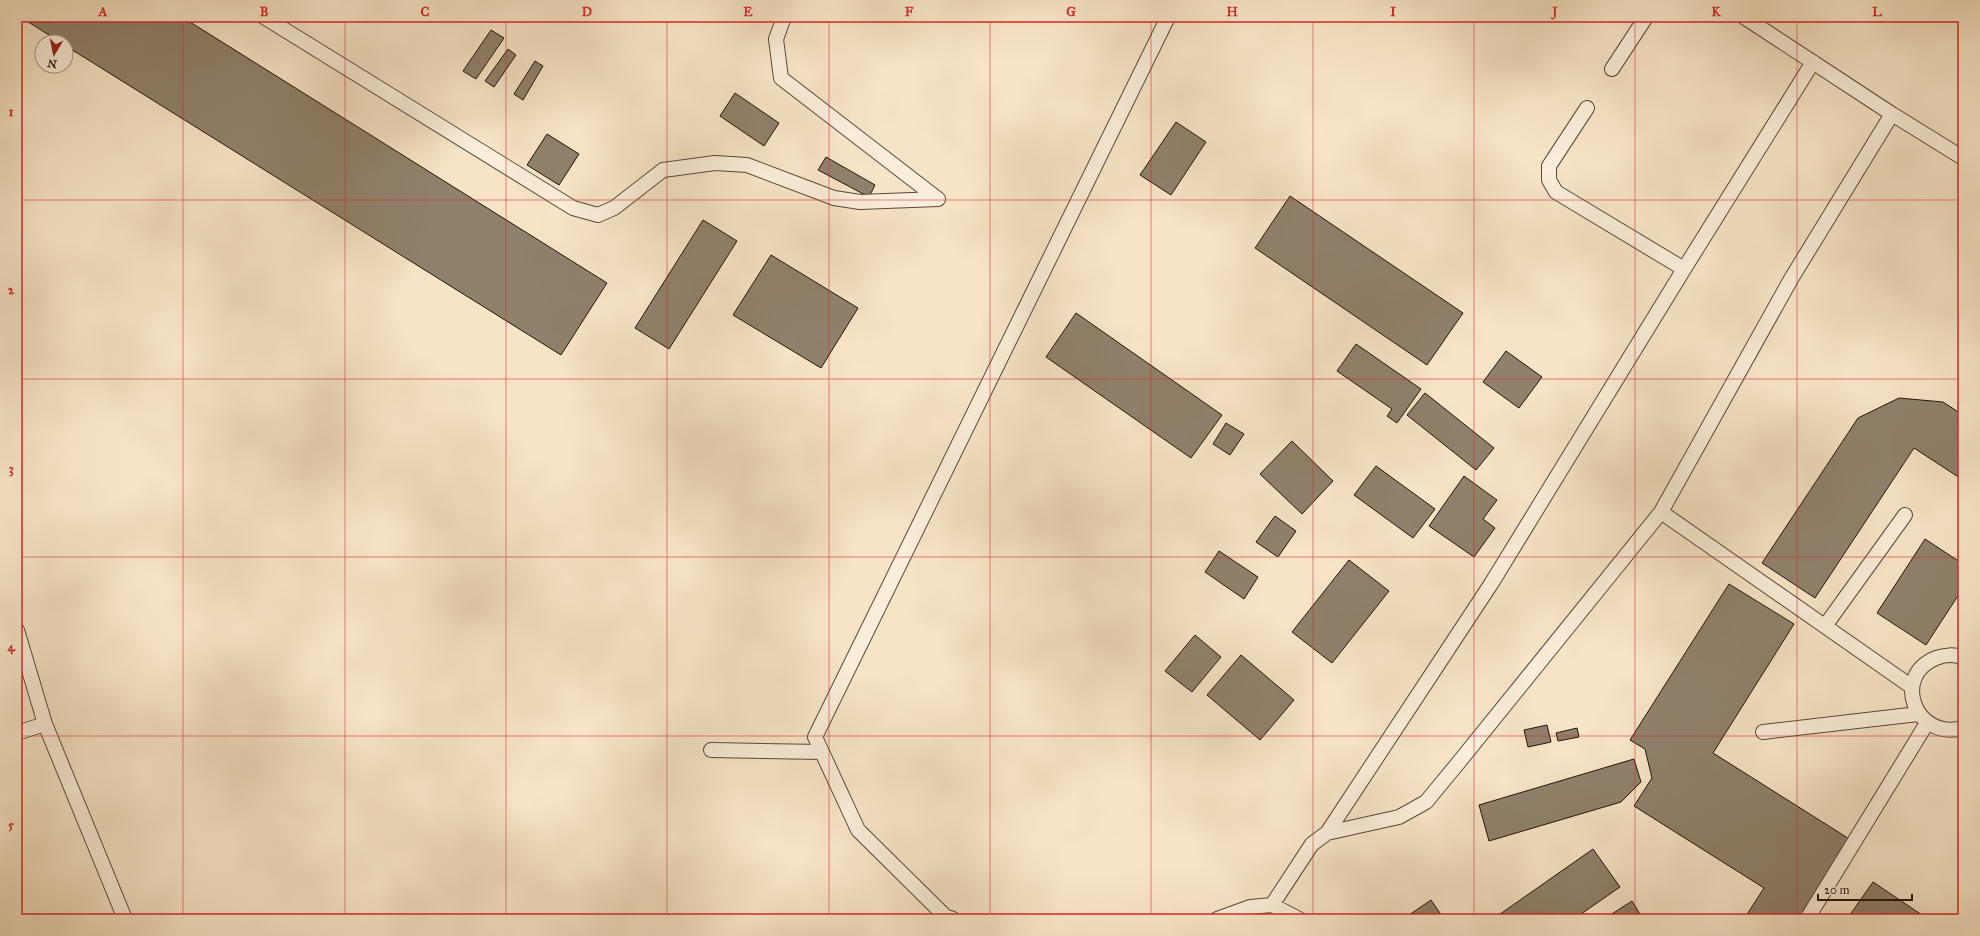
<svg xmlns="http://www.w3.org/2000/svg" width="1980" height="936" font-family="'IM FELL Great Primer',serif">
<rect width="100%" height="100%" fill="#f7e4c5"/>
<filter id="stains"><feTurbulence type="fractalNoise" baseFrequency=".005" numOctaves="4"/><feColorMatrix values="0 0 0 0 .2 0 0 0 0 .09 0 0 0 0 .02 0 0 0 .5 -.17"/></filter>
<radialGradient id="worn" r=".72"><stop offset=".6" stop-color="#630" stop-opacity="0"/><stop offset="1" stop-color="#630" stop-opacity=".3"/></radialGradient>
<path fill="#90816c" stroke="#20150b" d="M27,17H182L607,283L561,355L66,46V42H60L25,20Z
M491,30L504,38L476,79L463,71Z
M508,49L516,55L494,87L485,81Z
M535,61L543,66L523,100L514,94Z
M735,93L779,123L764,146L720,116Z
M1176,122L1206,142L1171,195L1140,175Z
M547,134L579,154L559,185L527,165Z
M826,157L875,185L869,197L818,170Z
M1290,196L1463,313L1427,365L1255,248Z
M703,220L737,241L669,349L635,328Z
M771,255L858,308L821,368L733,315Z
M1076,313L1222,415L1191,458L1046,357Z
M1356,344L1421,389L1397,423L1387,416L1392,409L1337,371Z
M1506,351L1542,377L1519,408L1483,382Z
M1425,393L1494,448L1476,470L1407,415Z
M1899,398L1943,402L1963,415V480L1914,448L1815,598L1762,563L1858,418Z
M1226,423L1244,434L1230,455L1213,444Z
M1292,441L1333,481L1302,514L1260,474Z
M1376,466L1435,509L1413,538L1354,495Z
M1464,476L1497,500L1483,519L1495,528L1474,557L1429,526Z
M1275,516L1296,531L1278,557L1256,542Z
M1925,539L1963,564V588L1926,645L1877,613Z
M1219,551L1258,577L1244,599L1205,572Z
M1349,560L1389,591L1332,663L1292,632Z
M1729,584L1794,624L1713,753L1851,840L1801,919H1751L1746,916L1764,888L1634,806L1652,778L1645,749L1630,740Z
M1195,635L1221,657L1192,692L1165,671Z
M1241,655L1294,700L1260,740L1207,695Z
M1547,725L1551,742L1528,747L1524,730Z
M1577,728L1579,737L1558,741L1556,733Z
M1634,759L1641,782L1621,802L1489,841L1479,805Z
M1593,849L1620,887L1574,919H1493Z
M1873,882L1928,919H1847Z
M1431,900L1444,919H1403Z
M1632,901L1643,919H1604Z"/>
<g fill="none" stroke-linecap="round" stroke-linejoin="round">
<defs>
<path id="service" d="M264,17L573,208L598,215L614,208L663,170L715,163L747,165L834,198L860,202L938,199
M784,17L776,39L781,78L938,199
M1744,17L1892,114L1963,158
M1612,69L1646,17
M1587,108L1549,166V180L1556,192L1684,269L1813,62
M1661,512L1912,687
M1825,626L1905,515
M17,630L45,724L125,919
M1963,658C1955,654 1944,655 1936,658C1891,676 1915,741 1963,728
M1763,732L1918,714
M17,733L45,724
M711,750L822,752
M1327,833L1491,584L1684,269
M1272,905L1299,919
M953,919L945,916L858,830L815,737L1168,17
M1217,919L1250,907L1272,905L1312,844L1327,833L1399,817L1426,802L1459,762L1661,512L1791,279L1892,114
M1807,919L1927,723"/>
</defs>
<use href="#service" stroke="#56493a" stroke-width="16"/>
<use href="#service" stroke="#faedd9" stroke-width="14"/>
</g>
<path fill="none" stroke="#d62828" stroke-width="1" stroke-opacity="0.55" d="M183,17V919M345,17V919M506,17V919M667,17V919M829,17V919M990,17V919M1151,17V919M1313,17V919M1474,17V919M1635,17V919M1797,17V919M17,200H1963M17,379H1963M17,557H1963M17,736H1963"/>
<rect width="1980" height="936" fill="none" stroke="#f7e4c5" stroke-width="44"/>
<g transform="translate(54 54) rotate(190)"><circle r="19" fill="#faedd9" stroke="#a39787"/>
<path d="M0-3L7 15L0 10L-7 15Z" fill="#8f2418"/>
<text y="-6" font-size="11" font-weight="bold" text-anchor="middle" fill="#20150b">N</text>
</g>
<path d="M1818 894v6h94v-6" fill="none" stroke="#20150b" stroke-width="2"/>
<text x="1824" y="894" font-size="12" fill="#20150b" stroke="#faedd9" stroke-width="3" paint-order="stroke">20 m</text>
<rect x="22" y="22" width="1936" height="892" fill="none" stroke="#d62828" stroke-width="1.5"/>
<g font-size="13" text-anchor="middle" font-weight="bold" fill="#d62828">
<text x="103" y="16">A</text>
<text x="264" y="16">B</text>
<text x="425" y="16">C</text>
<text x="587" y="16">D</text>
<text x="748" y="16">E</text>
<text x="909" y="16">F</text>
<text x="1071" y="16">G</text>
<text x="1232" y="16">H</text>
<text x="1393" y="16">I</text>
<text x="1555" y="16">J</text>
<text x="1716" y="16">K</text>
<text x="1877" y="16">L</text>
<text x="11" y="116">1</text>
<text x="11" y="294">2</text>
<text x="11" y="473">3</text>
<text x="11" y="651">4</text>
<text x="11" y="829">5</text>
</g>
<rect width="100%" height="100%" filter="url(#stains)"/>
<rect width="100%" height="100%" fill="url(#worn)"/>
</svg>
